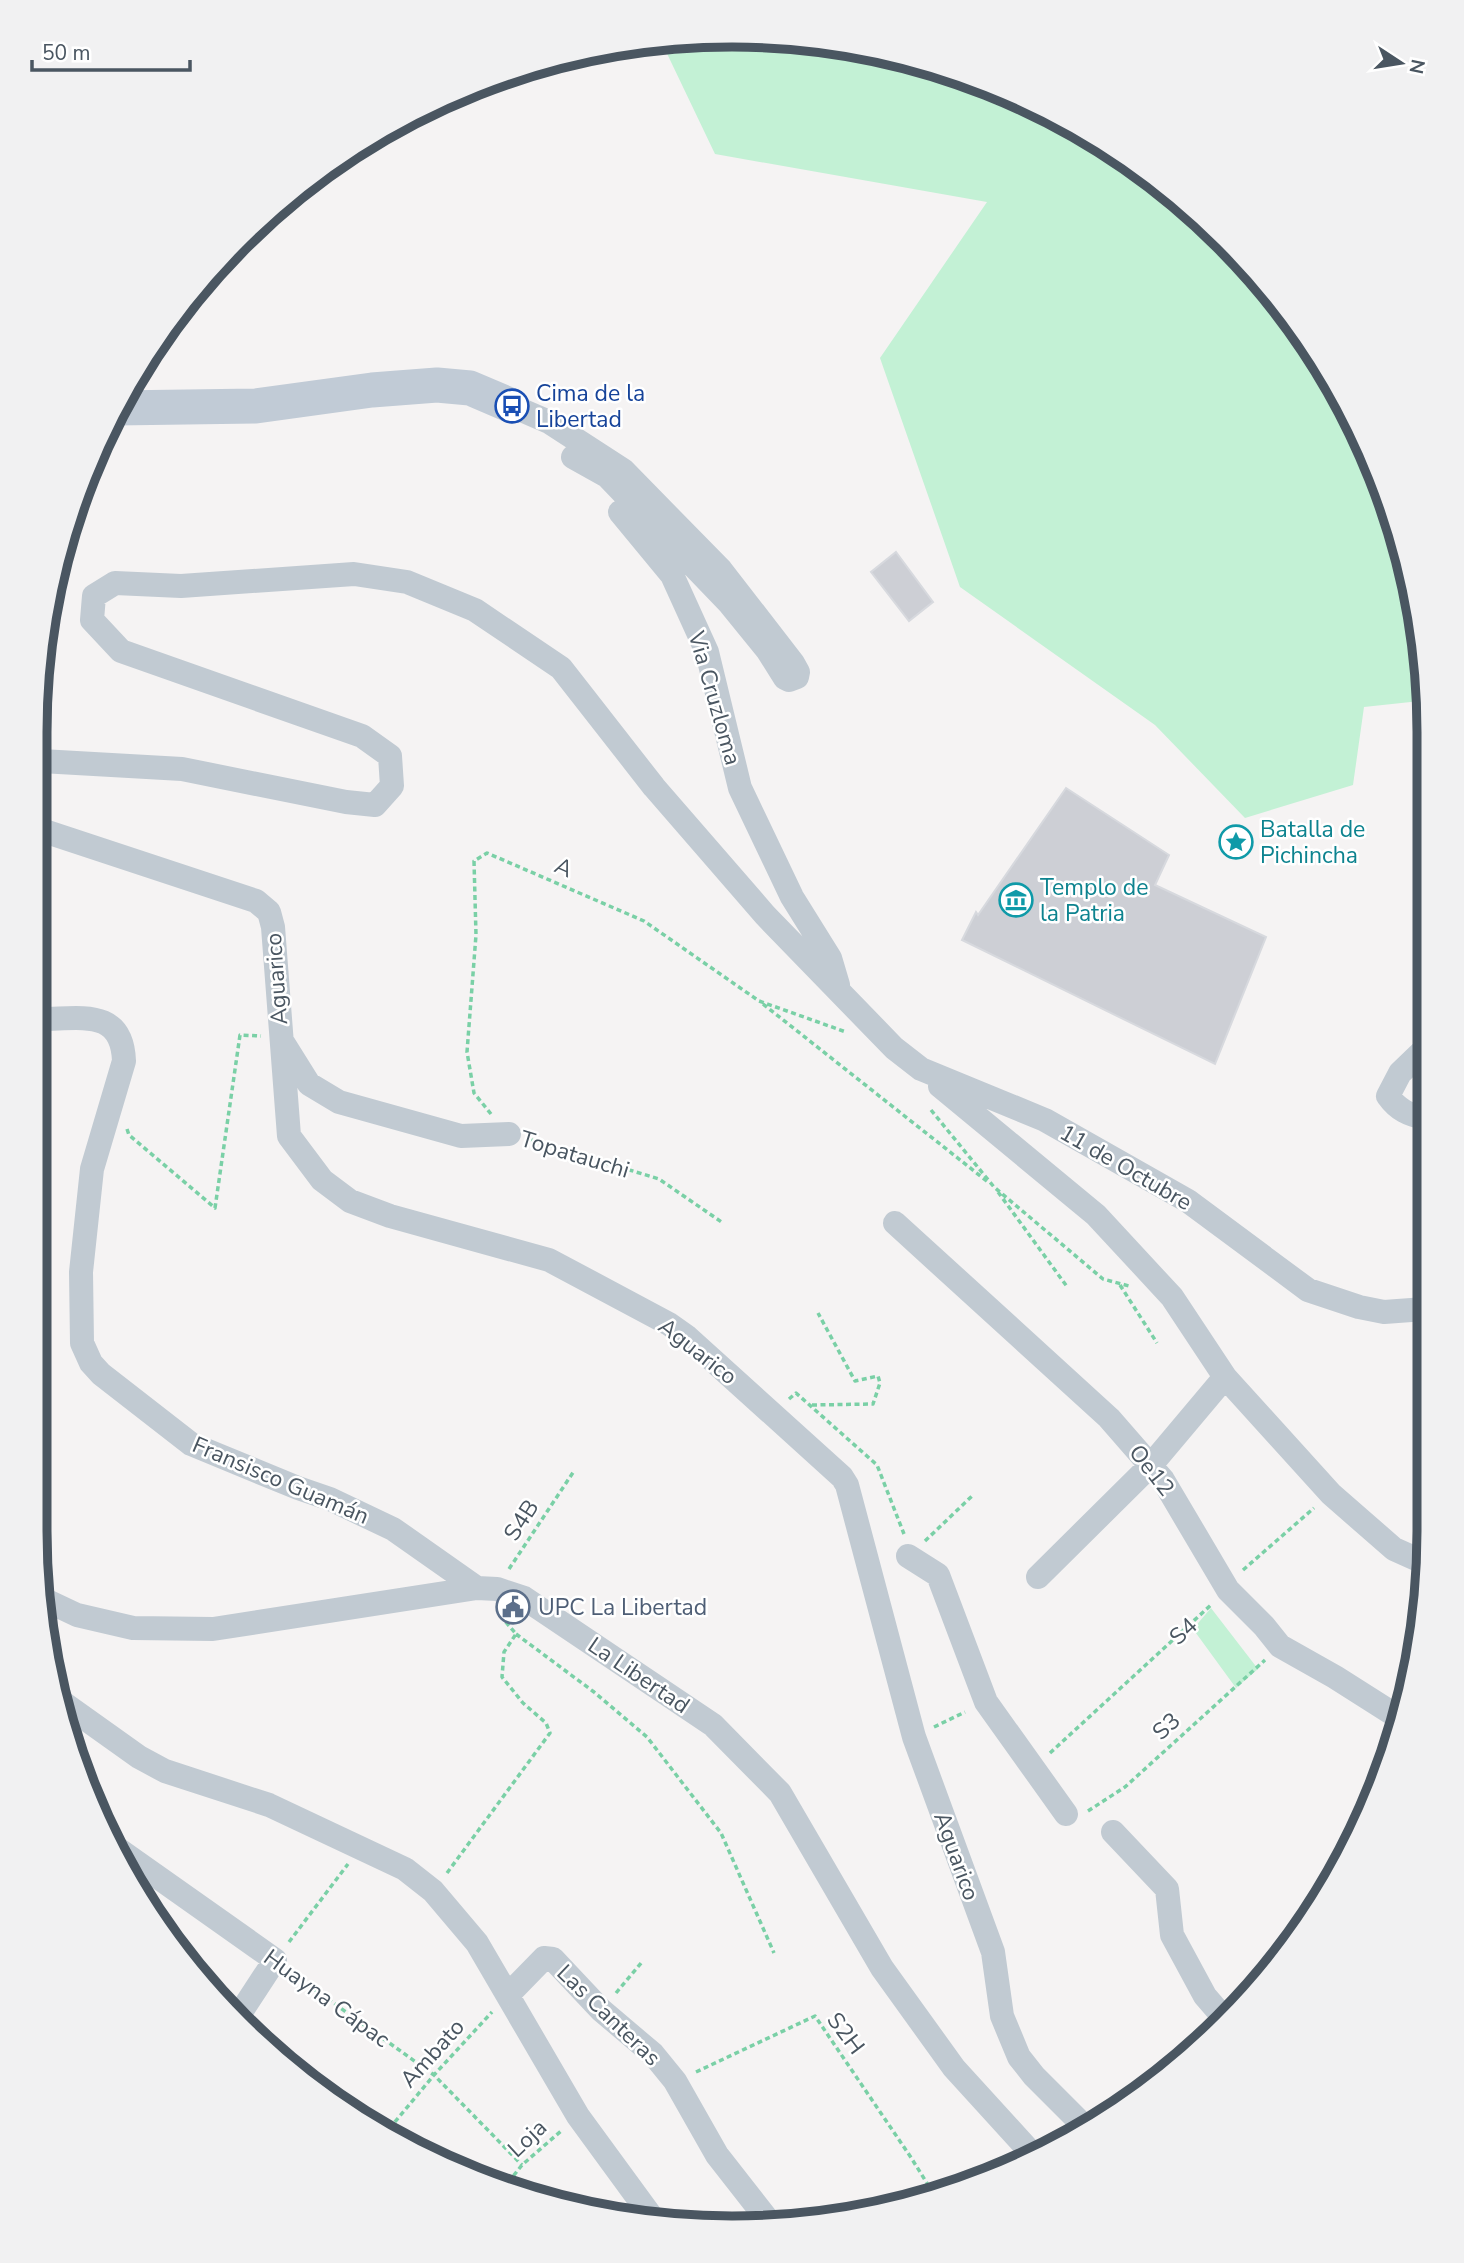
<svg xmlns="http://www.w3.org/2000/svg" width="1464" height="2263" font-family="'Nunito Sans',sans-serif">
<rect width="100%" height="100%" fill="#f5f3f3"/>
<path fill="#c3f1d5" d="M686,37L823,41L956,72L1080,128L1191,208L1285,307L1357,423L1405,552L1428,687L1420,701L1364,707L1353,785L1245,818L1155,725L960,587L880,358L987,202L715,154L661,41Z
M1211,1608L1258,1669L1236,1688L1193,1629Z"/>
<path fill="#cdcfd5" stroke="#d7d9de" stroke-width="2" d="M896,552L933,602L909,621L871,572Z
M1066,788L1169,855L1155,885L1266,937L1215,1064L962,940L976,912L978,915Z"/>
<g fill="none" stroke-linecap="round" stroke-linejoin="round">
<path stroke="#7ad0a6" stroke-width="3.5" stroke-dasharray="5 3.5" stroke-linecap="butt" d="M763,1004L988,1182
M931,1110L994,1187L1103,1279L1129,1286
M491,1114L474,1093L467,1052L476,935L474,861L487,853L644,921L759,1001L846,1032
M127,1129L129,1135L215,1208L240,1035L261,1036
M531,1140L659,1179L723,1223
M998,1192L1068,1288
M1120,1285L1157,1343
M789,1399L796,1393L877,1465L904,1534
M812,1405L873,1404L880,1383L878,1376L855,1381L818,1313
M925,1541L972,1496
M509,1569L574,1471
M1243,1570L1314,1508
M516,1634L594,1692L647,1737L721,1833L774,1953
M934,1727L965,1712
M1050,1753L1212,1604
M1088,1811L1125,1787L1265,1660
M447,1873L550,1733L546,1723L523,1703L502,1677L504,1652L516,1634L499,1614
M289,1942L348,1864
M293,1974L434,2075L522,2165
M616,1993L642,1962
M696,2072L815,2016L910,2156L935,2196
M384,2135L434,2075L492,2012
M503,2189L522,2165L561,2131"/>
<path stroke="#c1cad2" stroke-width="24" d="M512,406L549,422L623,470L721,570L793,663L798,672L797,677L789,680L785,678L768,651L729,603L607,476L573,457
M620,512L672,575L707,652L740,788L792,897L830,958L838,985
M41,761L182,769L346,802L375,805L392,786L390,756L362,736L121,651L92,620L94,596L115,583L181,586L354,574L407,582L475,610L561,668L654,787L765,915L894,1048L921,1069L1045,1120L1188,1201L1308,1290L1359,1307L1384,1312L1425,1309
M41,830L256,901L269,912L273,927L289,1136L322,1180L350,1201L390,1216L549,1260L669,1324L686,1336L842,1477L847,1485L914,1737L993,1952L1002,2016L1019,2057L1034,2076L1087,2129
M41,1019C81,1019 122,1008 124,1061L92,1169L81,1272L82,1343L91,1363L101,1374L191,1444L298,1488L330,1499L393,1529L477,1588
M284,1044L309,1084L339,1102L461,1136L509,1134
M940,1086L1096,1215L1172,1297L1225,1377L1331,1494L1394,1549L1423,1562
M1425,1118C1409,1115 1398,1110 1388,1096L1400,1073L1426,1048
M895,1223L1109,1418L1163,1480L1228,1590L1264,1626L1280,1646L1335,1677L1398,1717
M908,1556L938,1575L986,1702L1066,1814
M1038,1577L1151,1465L1225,1377
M41,1598L77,1615L133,1628L213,1629L477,1588L497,1589L524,1598L713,1725L780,1793L882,1968L954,2068L1036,2158
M59,1700L139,1757L165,1771L269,1805L405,1869L433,1891L477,1943L578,2116L654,2220
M1113,1832L1167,1889L1172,1935L1205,1996L1224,2018
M118,1849L275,1960L237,2018
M508,1995L544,1958L553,1959L601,2010L653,2054L675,2081L717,2155L771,2224"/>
<path stroke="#c1cbd6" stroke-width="35" d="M116,408L256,406L372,390L437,385L470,388L512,406"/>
</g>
<defs>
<symbol id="bus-ring" viewBox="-11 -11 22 22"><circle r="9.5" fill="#fff" stroke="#1a4fb4" stroke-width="1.5"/><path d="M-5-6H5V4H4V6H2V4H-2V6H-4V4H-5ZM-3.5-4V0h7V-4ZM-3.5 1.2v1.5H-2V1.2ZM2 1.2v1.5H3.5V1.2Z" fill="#1a4fb4"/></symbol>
<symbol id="sight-ring" viewBox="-11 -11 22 22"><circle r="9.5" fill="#fff" stroke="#0f9aa8" stroke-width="1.5"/><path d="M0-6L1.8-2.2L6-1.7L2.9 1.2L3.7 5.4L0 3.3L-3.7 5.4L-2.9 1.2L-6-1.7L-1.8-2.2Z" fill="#0f9aa8"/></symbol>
<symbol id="museum-ring" viewBox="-11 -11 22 22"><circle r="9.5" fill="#fff" stroke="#0f9aa8" stroke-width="1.5"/><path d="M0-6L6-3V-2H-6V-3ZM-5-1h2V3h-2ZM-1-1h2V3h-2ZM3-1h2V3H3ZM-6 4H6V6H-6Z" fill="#0f9aa8"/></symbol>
<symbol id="civic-ring" viewBox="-11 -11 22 22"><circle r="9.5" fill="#fff" stroke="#5c6f8a" stroke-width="1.5"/><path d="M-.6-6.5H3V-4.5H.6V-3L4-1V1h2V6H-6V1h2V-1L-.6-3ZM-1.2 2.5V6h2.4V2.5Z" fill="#5c6f8a"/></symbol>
</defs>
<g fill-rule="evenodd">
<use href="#bus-ring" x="493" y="387" width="38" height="38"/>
<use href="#sight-ring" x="1217" y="823" width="38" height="38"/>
<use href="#museum-ring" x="997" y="881" width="38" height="38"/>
<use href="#civic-ring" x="494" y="1588" width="38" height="38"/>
</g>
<g text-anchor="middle" stroke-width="5" stroke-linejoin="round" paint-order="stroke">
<g font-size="23" fill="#164399" stroke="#fff" text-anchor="start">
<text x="536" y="401">Cima de la<tspan x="536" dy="26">Libertad</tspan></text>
</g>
<g font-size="23" fill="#4a5661" stroke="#fff">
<text transform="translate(715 698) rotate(74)" y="8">Via Cruzloma</text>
<text transform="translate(564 867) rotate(24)" y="8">A</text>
<text transform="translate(276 979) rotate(-94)" y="8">Aguarico</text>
<text transform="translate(575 1154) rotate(17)" y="8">Topatauchi</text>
<text transform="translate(1126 1167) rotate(30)" y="8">11 de Octubre</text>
<text transform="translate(698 1351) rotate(38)" y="8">Aguarico</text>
<text transform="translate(1152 1470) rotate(52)" y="8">Oe12</text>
<text transform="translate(281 1480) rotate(23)" y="8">Fransisco Guamán</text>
<text transform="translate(521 1520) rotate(-57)" y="8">S4B</text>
<text transform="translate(1183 1631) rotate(-42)" y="8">S4</text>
<text transform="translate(639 1675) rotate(34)" y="8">La Libertad</text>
<text transform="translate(1166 1726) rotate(-42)" y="8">S3</text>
<text transform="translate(957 1856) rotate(70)" y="8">Aguarico</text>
<text transform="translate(327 1998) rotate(36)" y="8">Huayna Cápac</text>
<text transform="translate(609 2015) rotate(44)" y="8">Las Canteras</text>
<text transform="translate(846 2033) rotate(53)" y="8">S2H</text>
<text transform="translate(432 2053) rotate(-48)" y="8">Ambato</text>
<text transform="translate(527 2138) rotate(-43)" y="8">Loja</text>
</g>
<g font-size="23" fill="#0d838f" stroke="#fff" text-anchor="start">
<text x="1260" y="837">Batalla de<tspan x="1260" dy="26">Pichincha</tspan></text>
<text x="1040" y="895">Templo de<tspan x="1040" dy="26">la Patria</tspan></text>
</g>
<g font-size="23" fill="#4e5e75" stroke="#fff" text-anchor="start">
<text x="538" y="1615">UPC La Libertad</text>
</g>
</g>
<path d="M0 0H1464V2263H0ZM732 47H732A685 685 0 0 1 1417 732V1531A685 685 0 0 1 732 2216H732A685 685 0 0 1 47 1531V732A685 685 0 0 1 732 47Z" fill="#f1f1f2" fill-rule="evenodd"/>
<path fill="none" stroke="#4a5661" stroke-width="9" d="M732 47H732A685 685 0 0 1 1417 732V1531A685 685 0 0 1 732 2216H732A685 685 0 0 1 47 1531V732A685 685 0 0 1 732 47Z"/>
<g transform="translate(1401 63) rotate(102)" stroke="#ffffff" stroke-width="5" paint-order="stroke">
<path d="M0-5L12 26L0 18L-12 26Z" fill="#4a5661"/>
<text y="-10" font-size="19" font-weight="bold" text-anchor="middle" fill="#4a5661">N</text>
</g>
<path d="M32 60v10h158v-10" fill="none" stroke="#4a5661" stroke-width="3.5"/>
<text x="42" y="60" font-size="21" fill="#4a5661" stroke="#ffffff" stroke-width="5" paint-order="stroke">50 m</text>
</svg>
